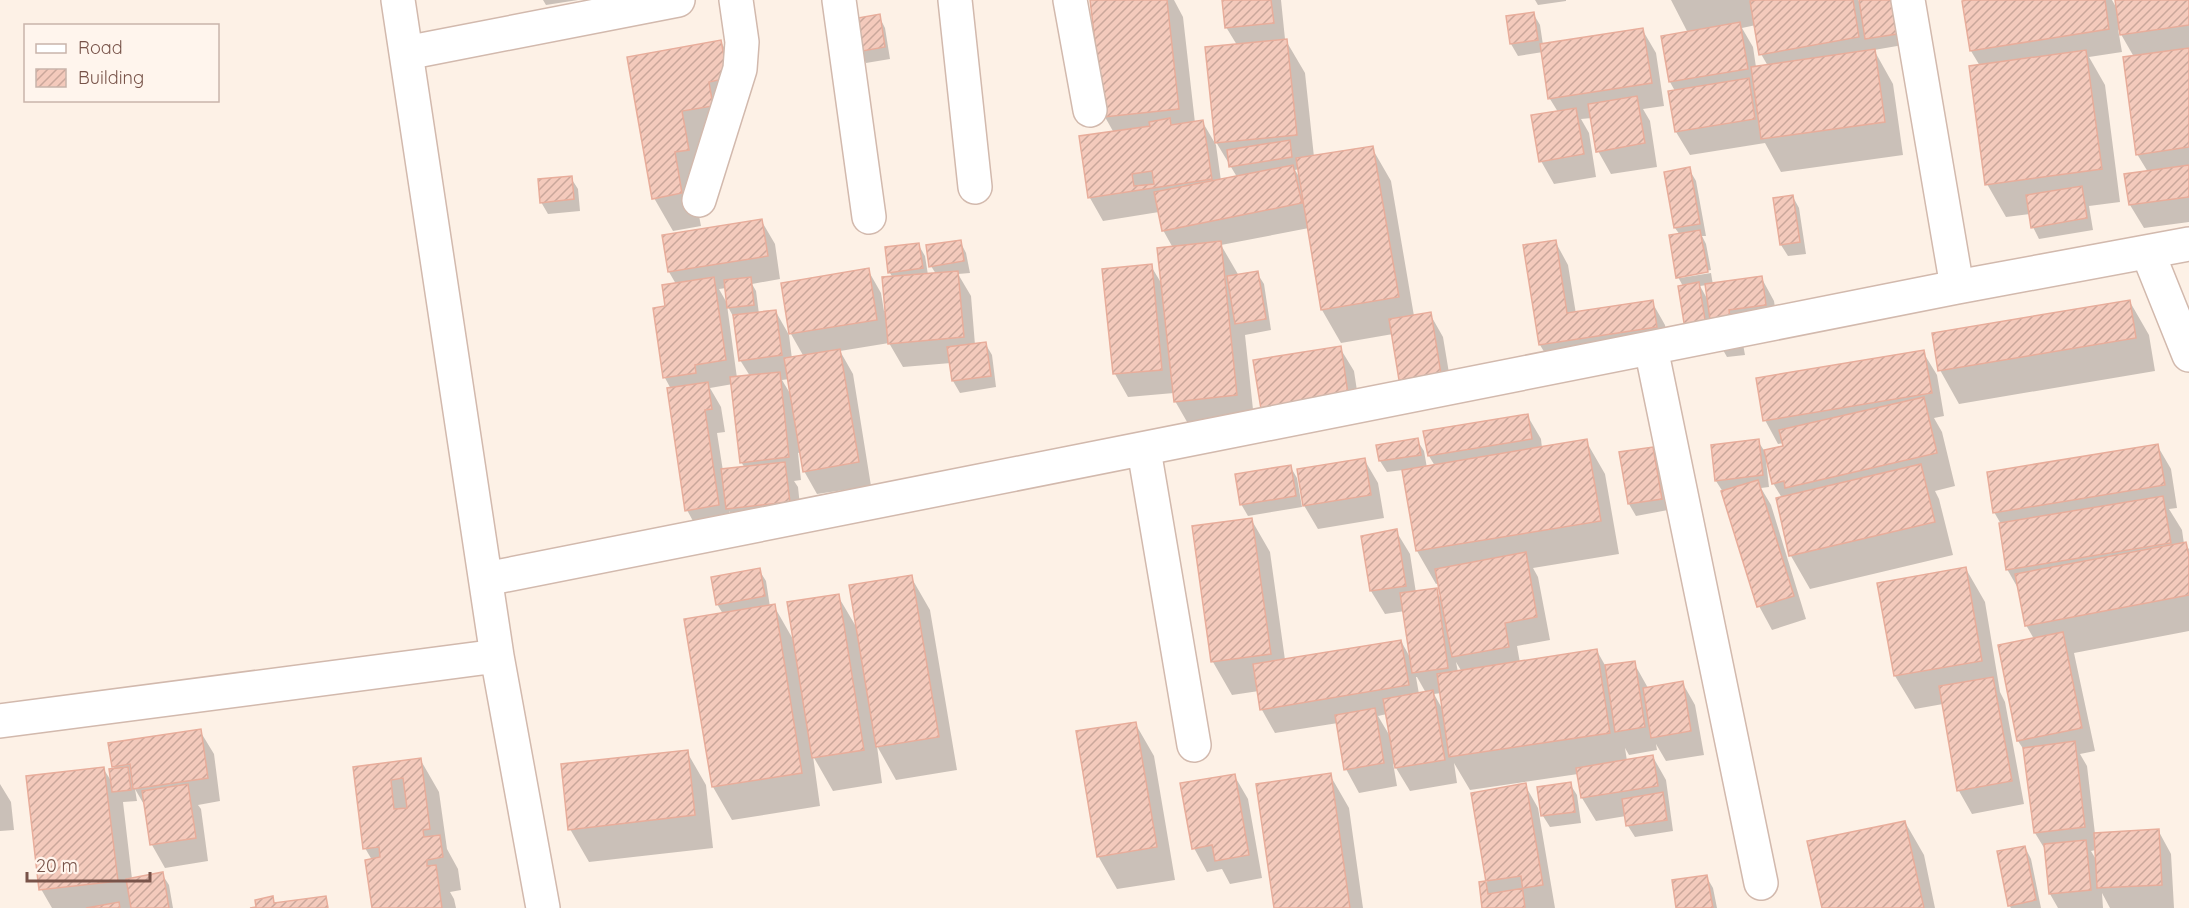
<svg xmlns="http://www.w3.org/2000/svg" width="2189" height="908" font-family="Quicksand,sans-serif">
<defs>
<pattern id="building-hatch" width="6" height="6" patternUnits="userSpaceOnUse" patternTransform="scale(1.5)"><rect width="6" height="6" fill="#f4cabc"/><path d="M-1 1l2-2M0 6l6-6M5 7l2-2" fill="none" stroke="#caa79b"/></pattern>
</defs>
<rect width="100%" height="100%" fill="#fdf1e6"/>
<path fill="#0003" fill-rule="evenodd" d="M543,0H578L546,5Z
M1092,0H1174L1183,17L1195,123L1202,121L1216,145L1221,181L1237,177L1216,142L1237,45L1226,27L1224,0H1281L1285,39L1305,73L1314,157L1372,148L1391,181L1414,316L1430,314L1443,337L1453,397L1414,403L1401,380L1393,334L1341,343L1322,310L1309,228L1221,245L1239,276L1257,273L1264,284L1271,330L1245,335L1255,428L1194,434L1175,401L1174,393L1128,397L1115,374L1104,270L1151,266L1163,286L1173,248L1163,230L1159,212L1103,221L1090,198L1081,138L1114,133L1105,117ZM1299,169L1301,180L1295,170Z
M1535,0H1566V1L1538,5Z
M1671,0H1858L1861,5L1860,0H1894L1903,45L1874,50L1893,84L1903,155L1781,172L1765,143L1690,155L1676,132L1675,91L1670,82L1662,37L1688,33ZM1756,25L1761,54L1768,66L1756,67L1753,47L1742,28Z
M1967,0H2112L2117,9L2116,0H2189V222L2144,228L2130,205L2148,172L2137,154L2134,57L2118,29L2122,52L2089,57L2105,85L2120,202L2089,206L2093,230L2039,239L2033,227L2030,214L2006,217L1987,184L1980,66L1971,51Z
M1533,13L1540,25L1543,45L1642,29L1656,53L1664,106L1643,109L1650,121L1657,167L1611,174L1598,151L1592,118L1581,119L1589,133L1596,177L1554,184L1541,161L1558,112L1550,99L1543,52L1518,56L1511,44L1507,17Z
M879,16L885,28L890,59L866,63L859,51Z
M721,42L740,75L746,111L727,115L693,185L701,226L673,231L654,198L629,59Z
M1689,169L1696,181L1706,236H1702L1706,244L1711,270L1680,275V278L1711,273L1713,285L1761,277L1774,301L1778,328L1741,333L1745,355L1727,357L1710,327L1711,338L1678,277L1680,235L1675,228L1666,173ZM1707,285L1709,302L1700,286Z
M571,178L578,189L580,211L548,214L541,202Z
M1793,197L1799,208L1806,254L1788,256L1781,245Z
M761,220L775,244L780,279L752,284L756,291L759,314L776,312L789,335L792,359L804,357L791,334L783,284L868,270L881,293L884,311H887L893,278L890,273L918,244L925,256L928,275L936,274L931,266L960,241L966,253L970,273L958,274L971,296L975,345L985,343L992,355L996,387L960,393L953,381L951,363L903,367L889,343L840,351L853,374L871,486L817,494L804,471L801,452L798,453L801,480L794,481L798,487L802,525L741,532L729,511L731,529L700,534L687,510L671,389L665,378L666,307L676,284L669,272L663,236ZM726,288L728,305L719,289ZM727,305L735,320L740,360L750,376L737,378ZM789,379L791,395L782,380ZM733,384L741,462L745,468L723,471L717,433L725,432L721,407L710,388Z
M1555,241L1568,265L1576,314L1652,302L1665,325L1669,350L1554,368L1540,345L1525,246Z
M2130,302L2149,335L2155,371L1959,404L1940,370Z
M1340,348L1354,371L1361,417L1276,431Z
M1923,352L1937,375L1944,416L1934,418L1942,432L1955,486L1935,491L1939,499L1953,555L1810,589L1791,556L1778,499L1782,498L1773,483L1768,461H1766L1769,487L1761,488L1771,505L1806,619L1772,630L1759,606L1723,492L1716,481L1758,441L1765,452L1785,447L1784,443L1778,444L1765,420Z
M1527,415L1541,439L1542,448L1586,441L1605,474L1619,554L1533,568L1538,577L1550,640L1517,646L1520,663L1597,651L1606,667L1634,663L1648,688L1682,682L1695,705L1704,755L1666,761L1656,744L1657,750L1629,755L1625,748L1627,761L1653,757L1666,780L1673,831L1635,837L1628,826L1626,816L1596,821L1582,798L1578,774L1470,790L1454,763L1457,783L1410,791L1393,763L1397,786L1359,793L1346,769L1338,723L1275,733L1262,710L1259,691L1232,695L1213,662L1194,527L1251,519L1270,552L1285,660L1401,641L1412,661L1405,611L1385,614L1371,591L1362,537L1396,531L1410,554L1416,593L1436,590L1442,601L1440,583L1436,584L1417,551L1403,470L1387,472L1380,461L1417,440L1424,451L1427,468L1435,466L1429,456L1425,432ZM1456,662L1462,672H1458ZM1416,677H1417L1426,693L1419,694ZM1441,693L1444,712L1434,694ZM1387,714L1391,738L1378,716Z
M2157,445L2171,469L2177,508L2169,509L2182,530L2184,544L2189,549V631L2074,653L2095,751L2080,754L2087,766L2095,834L2158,830L2171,854L2174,908H2110L2102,893L2103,908H2058L2050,894L2046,851L2035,833L2026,753L2018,741L2034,639L2026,625L2019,590L2007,569L2001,524L1994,512ZM2096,850L2097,861L2091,851Z
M1653,448L1659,460L1668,510L1636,516L1629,504L1621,453Z
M1364,459L1378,483L1384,518L1318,529L1302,502Z
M1290,466L1297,478L1302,507L1248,516L1241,504Z
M1966,569L1985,602L2000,692L2005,702L2024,804L1972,814L1959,791L1943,704L1915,709L1895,676Z
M759,570L766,581L770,607L774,606L794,641L838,596L858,630L911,577L930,610L957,770L896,780L877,746L882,783L833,791L813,756L820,806L732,820L713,787L686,620L723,614L717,604Z
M1135,723L1154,756L1175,880L1117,889L1098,856Z
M200,731L214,754L220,801L198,805L201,809L208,861L165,868L152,845L146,808L135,789L137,801L123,802L132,879L162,874L169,885L173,908H52L41,889L103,768L113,784L115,770L113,766Z
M687,752L706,785L713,848L589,862L570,829Z
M420,759L439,792L447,849L458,869L461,890L450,892L454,899L456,908H373L372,860L365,848L354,769Z
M1234,775L1248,799L1262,878L1230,884L1222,869L1207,872L1194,848Z
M1330,775L1349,808L1363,908H1275Z
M0,784L11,802L14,830L0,831Z
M1570,784L1577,795L1581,823L1550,827L1543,816L1539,788Z
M1525,785L1538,808L1555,908H1484L1487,882Z
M1905,822L1924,855L1935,908H1823Z
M2025,847L2031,859L2041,908H2011L2009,905Z
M1706,876L1713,888L1717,908H1678Z"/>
<path fill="url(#building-hatch)" stroke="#e8ad9b" stroke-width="1.5" fill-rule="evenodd" d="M1090,0H1167L1179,109L1104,117Z
M1222,0H1271L1274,23L1225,28Z
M1756,0H1853L1859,37L1759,55L1750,1Z
M1859,0H1892L1897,34L1865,39Z
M1966,0H2105L2109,29L1970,51L1962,1Z
M2115,0H2189V25L2120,35Z
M1534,12L1538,40L1510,44L1506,16Z
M880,14L885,47L857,52L852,19Z
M1740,22L1748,69L1669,82L1661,36Z
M1643,28L1652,83L1548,99L1540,44Z
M1287,39L1297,135L1215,143L1205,47Z
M721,40L728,78L709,82L713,106L682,111L689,150L675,152L682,193L652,199L627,57Z
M2189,48V147L2136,155L2123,57Z
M1875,49L1885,122L1761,139L1751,67Z
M2086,50L2102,169L1985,185L1969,66Z
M1749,78L1755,119L1675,132L1668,91Z
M1637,96L1645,143L1596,152L1588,104Z
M1576,108L1584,154L1539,162L1531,115Z
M1170,118L1171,125L1203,120L1212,179L1088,198L1079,136L1150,126L1149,122ZM1152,171L1154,184L1134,186L1132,174Z
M1290,140L1292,157L1229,167L1227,150Z
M1373,146L1399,297L1321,310L1296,158Z
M1293,165L1302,203L1162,231L1154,192Z
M2189,165V197L2129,205L2124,174Z
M1690,167L1700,224L1674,228L1664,172Z
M572,176L574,199L540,203L538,179Z
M2082,186L2087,218L2031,228L2026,195Z
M1793,195L1800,242L1780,245L1773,198Z
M762,219L768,256L668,272L662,235Z
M1700,230L1708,272L1676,278L1669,235Z
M961,240L964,261L929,267L926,245Z
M1556,240L1567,313L1653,300L1657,327L1539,345L1523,245Z
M1221,241L1237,395L1174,402L1157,248Z
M919,243L923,268L888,273L885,247Z
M1152,264L1162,370L1113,374L1102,269Z
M869,268L877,320L789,334L781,283Z
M958,271L964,337L888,344L882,277Z
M1258,271L1266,319L1235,324L1227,276Z
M1762,276L1766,305L1729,310L1732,331L1712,334L1705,284Z
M714,277L726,360L695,365L696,373L663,378L653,308L665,306L662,285Z
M751,277L754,305L727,308L724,280Z
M1699,282L1706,326L1685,329L1678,286Z
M2130,300L2136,338L1938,371L1932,333Z
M776,310L782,355L739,361L733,315Z
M1431,312L1441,374L1399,380L1389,319Z
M986,342L991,376L952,381L947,347Z
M1341,346L1348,394L1261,409L1253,360Z
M840,349L859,462L803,472L784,358Z
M1924,350L1932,393L1763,421L1756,378Z
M780,372L789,457L740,463L730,377Z
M708,382L712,409L705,410L719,505L685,511L667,388Z
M1924,397L1937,453L1785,488L1784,481L1772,484L1764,450L1783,446L1779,430Z
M1528,414L1532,439L1428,456L1423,431Z
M1418,438L1421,455L1379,461L1376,445Z
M1587,439L1601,521L1416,551L1402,470Z
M1759,439L1763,475L1715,481L1711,445Z
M2158,444L2165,485L1993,513L1987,472Z
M1653,447L1662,499L1628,504L1619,452Z
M1365,458L1371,495L1303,506L1297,469Z
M785,462L790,502L726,509L721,469Z
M1921,464L1935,522L1789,556L1776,498Z
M1291,465L1296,496L1240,505L1235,474Z
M1758,480L1794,596L1757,607L1721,491Z
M2163,496L2171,543L2006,570L1999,523Z
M1252,518L1271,654L1211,662L1192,526Z
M1397,529L1406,586L1370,591L1361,536Z
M2186,542L2189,556V595L2025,626L2015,574Z
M1526,552L1537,617L1505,623L1509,647L1452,657L1435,569Z
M1966,567L1982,661L1894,676L1877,583Z
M760,568L765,596L716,605L711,577Z
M912,575L939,737L876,747L849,585Z
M1437,588L1448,668L1412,673L1400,593Z
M839,594L864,750L812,758L787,602Z
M775,604L802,773L712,787L684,619Z
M2063,632L2082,728L2017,741L1998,645Z
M1401,640L1409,685L1260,710L1253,664Z
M1597,649L1610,733L1449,757L1437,674Z
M1635,661L1645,727L1615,732L1605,665Z
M1993,677L2012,781L1957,791L1939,686Z
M1683,681L1691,731L1651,738L1643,688Z
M1433,690L1445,760L1395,768L1383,699Z
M1375,708L1384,763L1344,770L1335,715Z
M1136,722L1157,847L1097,857L1076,731Z
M201,729L208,778L133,789L130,764L112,767L108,743Z
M2075,741L2085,827L2034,833L2023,748Z
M688,750L695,815L568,830L561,764Z
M1653,755L1658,786L1581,798L1576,768Z
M421,758L430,829L423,830L424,837L440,835L443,857L427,860V866L436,865L442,908H372L365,860L380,857L379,847L363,849L353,767ZM403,778L407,808L394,809L391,780Z
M104,767L118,881L39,890L26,776Z
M128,767L131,790L112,792L109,769Z
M1331,773L1350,908H1274L1256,784Z
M1235,774L1249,855L1215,861L1212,845L1192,849L1180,783Z
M1571,782L1575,812L1541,816L1537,787Z
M1526,783L1543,885L1488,894L1471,793Z
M188,784L196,838L150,845L142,791Z
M1663,792L1667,820L1626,826L1622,799Z
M1905,821L1924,908H1822L1807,841Z
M2159,829L2162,885L2097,888L2094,833Z
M2086,840L2091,890L2049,894L2044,844Z
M2025,846L2036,900L2008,906L1997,851Z
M163,872L169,908H131L126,879Z
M1707,875L1713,908H1676L1672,880Z
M1521,876L1525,908H1482L1479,882Z
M273,896L274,903L326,896L328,908H250L256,907L255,900Z
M119,902L120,908H86Z"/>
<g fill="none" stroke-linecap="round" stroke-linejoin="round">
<defs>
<path id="minor" d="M398,0L497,656L543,908
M839,0L869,217
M955,0L975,187
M1070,0L1090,110
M1908,0L1957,287
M406,53L678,0
M699,200L740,69L742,42L736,0
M2148,253L2189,355
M1651,348L1761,883
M1144,450L1194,745
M486,579L1957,287L2189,244
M0,721L497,656"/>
</defs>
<use href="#minor" stroke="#d2b9ad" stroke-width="36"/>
<use href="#minor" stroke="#fff" stroke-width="33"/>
</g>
<rect x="24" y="24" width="195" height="78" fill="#fff5ed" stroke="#c9b4ab" stroke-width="1.5"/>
<rect x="36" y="44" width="30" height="9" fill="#ffffff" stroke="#c9b4ab" stroke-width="1.5"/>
<text x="78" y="54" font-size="18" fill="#785349">Road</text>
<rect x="36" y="69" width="30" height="18" fill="url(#building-hatch)" stroke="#c9b4ab" stroke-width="1.5"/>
<text x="78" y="84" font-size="18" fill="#785349">Building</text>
<path d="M27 872v9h123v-9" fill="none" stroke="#785349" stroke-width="3"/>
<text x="36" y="872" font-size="18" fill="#785349" stroke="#fff5ed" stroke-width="4.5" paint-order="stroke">20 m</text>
</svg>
